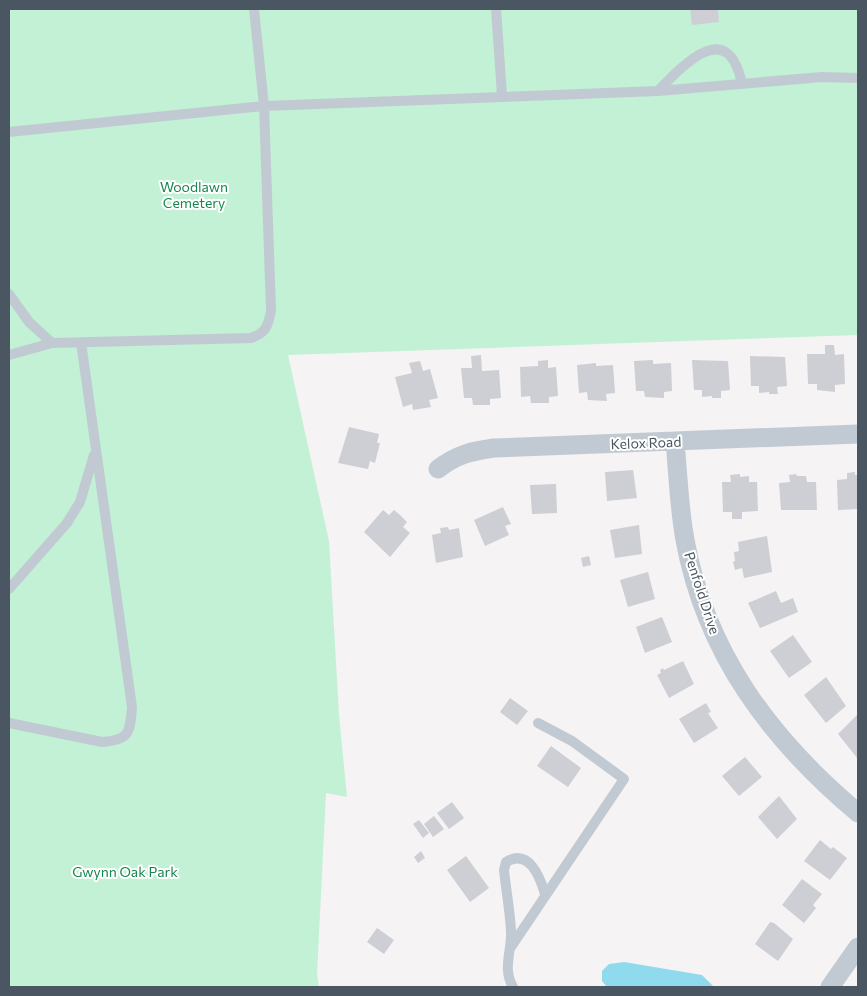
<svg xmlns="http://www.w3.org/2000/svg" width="867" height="996" font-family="Commissioner,sans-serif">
<rect width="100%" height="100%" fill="#f5f3f3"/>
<path fill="#c3f1d5" d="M9,9H858V335L288,355L329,541L339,715L347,797L326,793L317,974L319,987H9Z"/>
<path fill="#90daee" d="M624,962L702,975L714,987H607L602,981V971L609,964Z"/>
<path fill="#cdcfd5" d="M690,9H718L719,22L692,25Z
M825,345H834L835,355L844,354L845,384L835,385V392L817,390V384H808L807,354H825Z
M481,355L482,371L499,370L501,398L490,399V405H473L472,398H464L461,368H472L471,356Z
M750,356L785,357L787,386L777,387L778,394H769V392L759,393V386H751Z
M548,360V368L556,367L558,396L549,397V403H531L530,396L521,397L520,367L538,366V361Z
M653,360V364L671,363L672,391L664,392V398L645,397L644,391H636L634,361Z
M692,360L728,361L730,390L721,391V398H712V396L702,397V390H694Z
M420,361L423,371L430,369L438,398L429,400L431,407L413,410L412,404L403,407L395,377L412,373L409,363Z
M596,363V366L613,365L615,393L606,394L607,401L588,400L587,392L579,393L577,365Z
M349,427L379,434L377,443H380L375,463L370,461L368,469L338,463Z
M633,470L637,498L607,501L605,472Z
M855,472V475H858V509L838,510L837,480L847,479V473Z
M740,474V477L749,476V482H757L758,511L742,512V519H732V512H723L722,482H731L730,475Z
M796,474L797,476H806L807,482H816L817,510H781L779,483L790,482L789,475Z
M556,484L557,513L532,514L530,485Z
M503,507L511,524L505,526L509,535L485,546L474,520Z
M383,510L389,515L394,510L400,515L407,522L403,527L410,533L390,557L364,532Z
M639,525L642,554L615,558L610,530Z
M448,527L449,530L459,528L463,557L436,563L432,535L441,533L440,528Z
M767,536L772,572L744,578L742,568L735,570L733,562L735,561L734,552L739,551L738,542Z
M589,556L591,565L583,567L581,558Z
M648,572L655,599L628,607L620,580Z
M776,591L781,603L793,598L798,612L760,628L748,603Z
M662,617L672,642L645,653L636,627Z
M793,635L812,662L789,678L770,651Z
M683,661L694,684L669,698L657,675L661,673L660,670L663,668L664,670Z
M826,677L846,706L826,723L804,695Z
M510,698L528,711L517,725L500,712Z
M706,703L711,712L708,713L718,728L694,743L679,719Z
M857,715L858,717V759L838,734Z
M551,746L581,768L568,787L537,766Z
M745,757L762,777L739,796L722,776Z
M779,796L797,819L777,839L758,817Z
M452,802L464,818L449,829L437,813Z
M434,816L444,829L433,837L424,824Z
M419,820L429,833L423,838L413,824Z
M820,840L831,849L833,847L847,858L830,880L804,861Z
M421,851L425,858L418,863L414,857Z
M466,856L489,888L470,902L447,870Z
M802,879L822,894L813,905L816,908L804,923L782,905Z
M770,922L774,923L793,939L778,961L755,944Z
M377,928L394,940L384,954L367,942Z"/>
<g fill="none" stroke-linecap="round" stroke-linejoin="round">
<path stroke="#c1cad2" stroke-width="10" d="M496,9L502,95
M658,91C685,63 728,17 742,84
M9,132L264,106L658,91L822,77L858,78
M9,294L29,322L52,343
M9,355L52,343L251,338C266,333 268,326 271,311L264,106L254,9
M9,589L67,523L80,502L94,455
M9,723L102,742C130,740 130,732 132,707L81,342
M511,947L624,779L572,741L538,723
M513,987C502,968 512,952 511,931C510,911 506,890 504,870L506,862C529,848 540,877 545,894"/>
<path stroke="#c1cad2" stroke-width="19" d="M675,441C678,474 679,507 685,540C706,654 771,740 858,813
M438,469C456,455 471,451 494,448L858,434
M830,987L858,947"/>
</g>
<g text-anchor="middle" stroke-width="4" stroke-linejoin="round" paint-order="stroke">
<g font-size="14" fill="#17864f" stroke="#fff">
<text x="194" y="192">Woodlawn<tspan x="194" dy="16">Cemetery</tspan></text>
<text x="125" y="877">Gwynn Oak Park</text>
</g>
<g font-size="14" fill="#4a5661" stroke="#fff">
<text transform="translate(646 443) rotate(-2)" y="5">Kelox Road</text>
<text transform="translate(702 593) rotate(72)" y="5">Penfold Drive</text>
</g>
</g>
<rect width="867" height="996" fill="none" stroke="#4a5661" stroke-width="20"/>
</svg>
